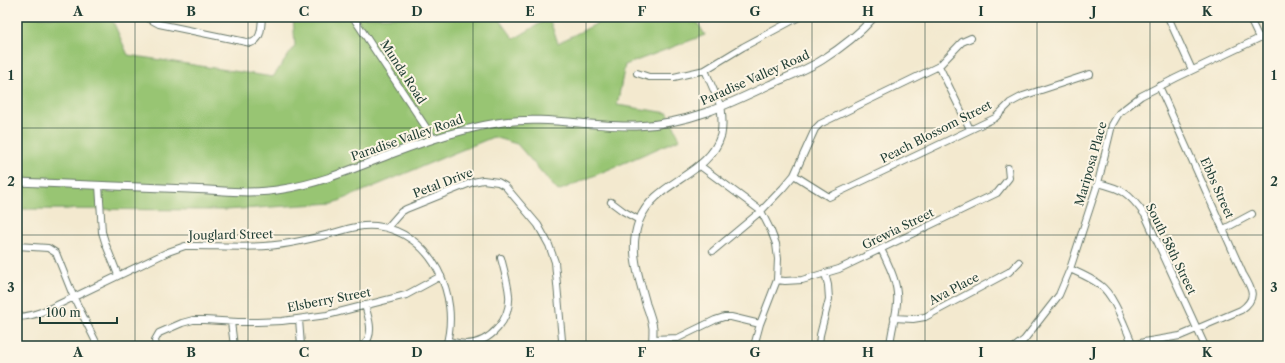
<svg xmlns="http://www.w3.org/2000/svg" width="1285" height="363" font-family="'Libre Caslon Text',serif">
<rect width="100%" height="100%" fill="#fcf5e5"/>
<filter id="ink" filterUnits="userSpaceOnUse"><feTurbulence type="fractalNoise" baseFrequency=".025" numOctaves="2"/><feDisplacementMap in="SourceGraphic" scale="8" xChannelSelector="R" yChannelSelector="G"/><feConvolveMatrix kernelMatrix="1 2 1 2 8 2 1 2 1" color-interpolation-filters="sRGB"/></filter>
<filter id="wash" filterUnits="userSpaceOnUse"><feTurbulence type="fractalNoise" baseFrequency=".012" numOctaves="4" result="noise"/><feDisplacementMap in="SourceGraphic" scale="16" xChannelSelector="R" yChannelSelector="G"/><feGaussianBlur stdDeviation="0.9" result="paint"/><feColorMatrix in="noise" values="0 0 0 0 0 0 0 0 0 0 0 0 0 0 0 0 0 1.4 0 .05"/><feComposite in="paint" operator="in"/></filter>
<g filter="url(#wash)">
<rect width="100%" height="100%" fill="#f3e9cf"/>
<path fill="#98c573" stroke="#5c8154" d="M17,17H111L128,55L273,77L295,46L293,17H498L514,39L549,18L558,43L610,17H701L696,20L705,35L625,65L617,105L668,113L680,139L558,191L517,144L493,137L334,203L225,210L17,209Z"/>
</g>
<g filter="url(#ink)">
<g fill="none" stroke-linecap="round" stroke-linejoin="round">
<defs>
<path id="minor" d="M146,17L159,24L251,43C262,39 261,27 262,17
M353,17L433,138
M1168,17L1192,70
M1249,17L1259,38
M939,66L970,129
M705,70L721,107
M637,73L649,77H674L705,70L743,47L799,17
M699,165L761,211L771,231L776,244L778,259L777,280L760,324L754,346
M794,175L829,197L995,118L1010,103L1023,96L1090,74
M1098,183C1123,189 1129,193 1145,215L1205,346
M99,185L102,232L106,245L118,275
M611,202L623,211L639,220
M387,228L401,212L406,209L473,182L483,180L498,182L505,186L538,225L549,245L555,262L562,340L564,346
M1224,229L1252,214
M17,246L48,248L56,253L74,298L98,346
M881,249C889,266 899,284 897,303C896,317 891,331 890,346
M713,251L761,211L783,188L794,175L815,129L820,124L939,66L962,42L971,38
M1070,269C1081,274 1091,278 1100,285C1115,296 1125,328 1133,345
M777,280L785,281L802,280L839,269L997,193L1009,178L1008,168
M17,317C30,317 40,313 51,308L168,252L185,246H193C225,246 258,249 290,243C302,241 314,238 326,235C342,231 359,224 376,226C432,232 461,296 446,346
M894,318L913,319L925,317L1009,272L1019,262
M299,319L301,346
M231,322L234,346
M653,339L678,338L715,320L724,317H731L760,324
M448,341C454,342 460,344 466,344C491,343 511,319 509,295C508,283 504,270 501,258
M156,346L155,340L159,333L182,323L193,320H204L238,322H257L282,321L327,315L406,295L441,276
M363,346C375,334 369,320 365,305
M819,346L820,335L829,299L828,285L825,273
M1016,346L1024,340L1059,295L1070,269L1098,183L1112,125L1119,113L1141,96L1176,78L1268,34
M1131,346L1144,342L1180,336L1241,310C1258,298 1252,289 1243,274L1159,86"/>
<path id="major" d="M17,182C74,184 131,187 188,189C219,190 252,195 283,189C322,183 357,167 394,153C428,140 462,129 497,123C544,115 590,127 637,126C687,124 725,106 769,85C787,77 806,70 822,60C841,48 859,34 874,17
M652,346C653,340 653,334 653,328C652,320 649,312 646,304C639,277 628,250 639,221C654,181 709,176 721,135C723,126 722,116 721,107"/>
</defs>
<use href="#minor" stroke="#69796a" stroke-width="8"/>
<use href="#major" stroke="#69796a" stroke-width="9"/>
<use href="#minor" stroke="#fff" stroke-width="6"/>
<use href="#major" stroke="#fff" stroke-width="7"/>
</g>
</g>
<path fill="none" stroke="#1f3d34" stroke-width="1" stroke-opacity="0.55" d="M135,17V346M248,17V346M360,17V346M473,17V346M586,17V346M699,17V346M812,17V346M925,17V346M1037,17V346M1150,17V346M17,128H1268M17,235H1268"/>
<g text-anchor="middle" stroke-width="4" stroke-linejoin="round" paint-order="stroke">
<g font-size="12" fill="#1f3d34" stroke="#fcf5e5">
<text transform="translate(403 72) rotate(57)" y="4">Munda Road</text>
<text transform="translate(755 78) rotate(-24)" y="4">Paradise Valley Road</text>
<text transform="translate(936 132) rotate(-27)" y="4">Peach Blossom Street</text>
<text transform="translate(407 138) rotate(-19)" y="4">Paradise Valley Road</text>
<text transform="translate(1091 164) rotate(-74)" y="4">Mariposa Place</text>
<text transform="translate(443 183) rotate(-21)" y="4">Petal Drive</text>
<text transform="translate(1217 188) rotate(66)" y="4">Ebbs Street</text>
<text transform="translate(898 229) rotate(-26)" y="4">Grewia Street</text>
<text transform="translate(231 235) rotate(-1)" y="4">Jouglard Street</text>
<text transform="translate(1171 249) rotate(64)" y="4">South 58th Street</text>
<text transform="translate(954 289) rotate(-28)" y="4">Ava Place</text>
<text transform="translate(329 300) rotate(-11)" y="4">Elsberry Street</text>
</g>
</g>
<rect width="1285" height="363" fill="none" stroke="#fcf5e5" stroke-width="44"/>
<path d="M40 317v6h77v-6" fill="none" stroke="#1f3d34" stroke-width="2"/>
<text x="46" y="317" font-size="12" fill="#1f3d34" stroke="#fcf5e5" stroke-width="3" paint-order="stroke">100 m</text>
<rect x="22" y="22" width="1241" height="319" fill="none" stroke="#1f3d34" stroke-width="1.5"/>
<g font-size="13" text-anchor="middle" font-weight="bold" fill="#1f3d34">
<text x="78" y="16">A</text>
<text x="191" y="16">B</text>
<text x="304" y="16">C</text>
<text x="417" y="16">D</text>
<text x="530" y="16">E</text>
<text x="642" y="16">F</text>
<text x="755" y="16">G</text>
<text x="868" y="16">H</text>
<text x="981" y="16">I</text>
<text x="1094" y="16">J</text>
<text x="1207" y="16">K</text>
<text x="11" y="80">1</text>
<text x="1274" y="80">1</text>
<text x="11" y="186">2</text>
<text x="1274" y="186">2</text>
<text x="11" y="292">3</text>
<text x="1274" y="292">3</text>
<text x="78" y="357">A</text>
<text x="191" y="357">B</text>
<text x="304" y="357">C</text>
<text x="417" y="357">D</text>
<text x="530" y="357">E</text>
<text x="642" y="357">F</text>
<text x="755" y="357">G</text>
<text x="868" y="357">H</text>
<text x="981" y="357">I</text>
<text x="1094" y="357">J</text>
<text x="1207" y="357">K</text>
</g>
</svg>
